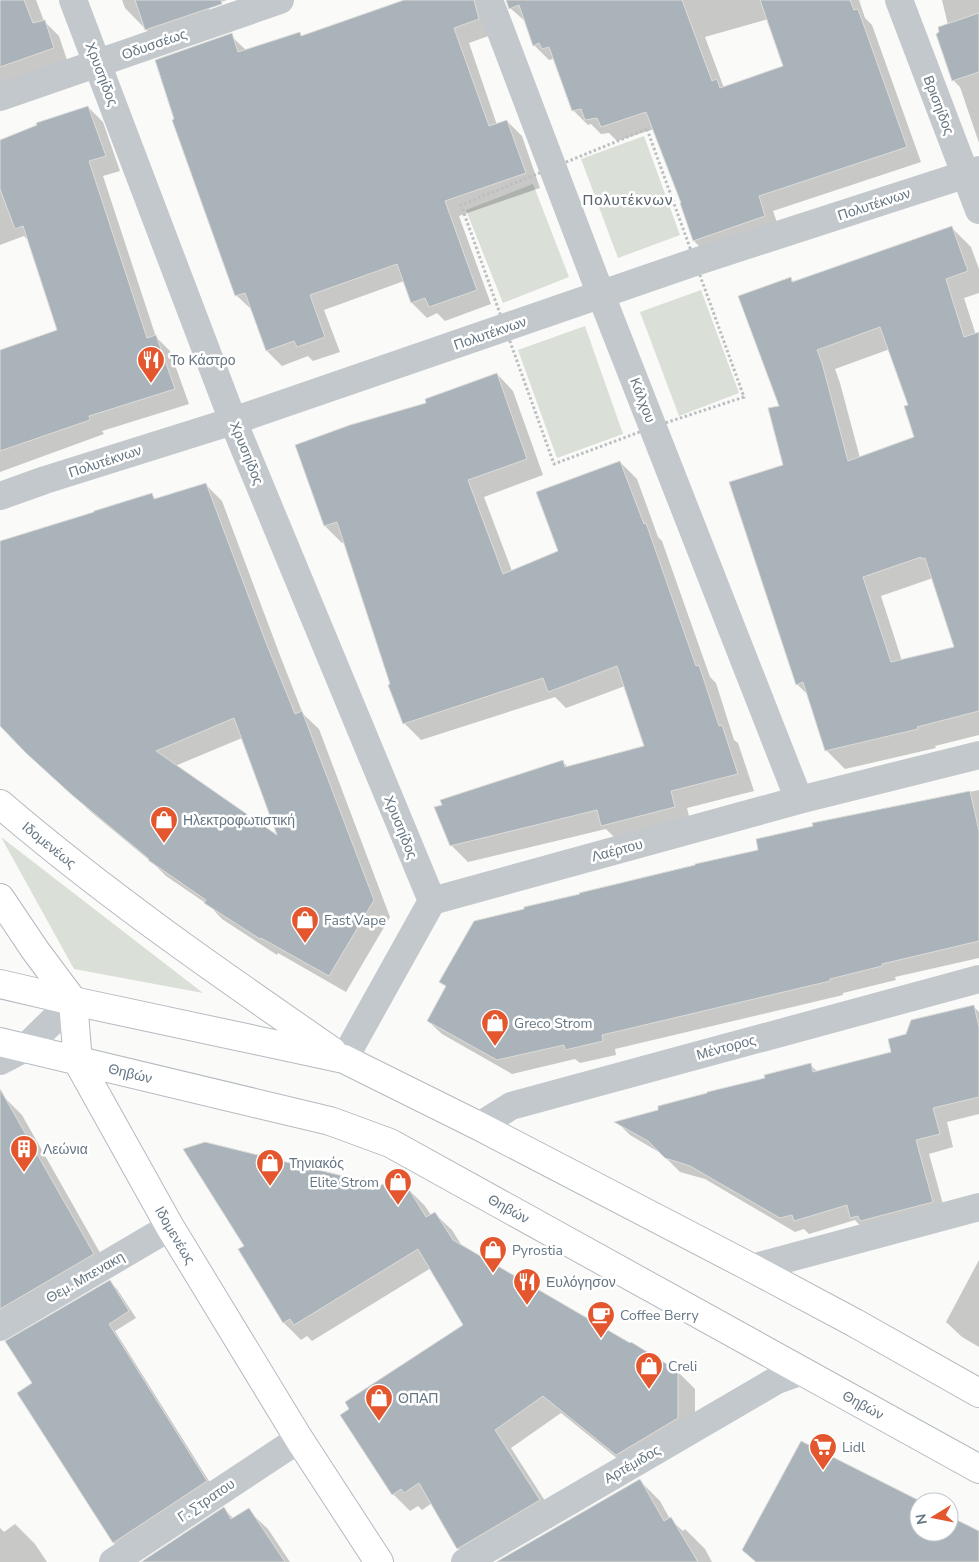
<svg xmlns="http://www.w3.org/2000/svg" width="979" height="1562" font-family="'Nunito Sans',sans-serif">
<rect width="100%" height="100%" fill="#fafaf8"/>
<path fill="#dadfd7" d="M644,136L680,235L618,258L581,159Z
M533,184L569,277L503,303L466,210Z
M701,290L739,393L679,416L640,312Z
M585,326L623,434L557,458L518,350Z
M1,837L203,993L74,969Z"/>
<path fill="#0003" fill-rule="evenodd" d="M0,0H36L44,21L59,36L68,63L0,87Z
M122,0H227L208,6L216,32L166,50L125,8Z
M407,0H499L494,34L469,43L497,125L507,121L522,136L540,188L459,216L491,304L445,321L437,313L427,318L412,303L404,281L324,310L340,352L313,361L308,356L282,366L267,351L252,310L236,295L232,37L246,50L299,33L302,36Z
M507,0H859L865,18L872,25L921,162L773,211L780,231L709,256L694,241L681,204H683L654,129L617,141L609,133L601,134L591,124L588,125L573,110L555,61L553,59L549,60L534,45L526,22L510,8ZM768,19L785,67L724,88L705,37Z
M942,0H979V143L960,87L953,80L941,33L948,25Z
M88,107L103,122L120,171L103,176L156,337L170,351L189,404L102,431L104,434L0,472V352L59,331L29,241L24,236L0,245V140Z
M952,228L971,247L979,269V293L964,298L976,335L979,338V735L935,746L936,748L845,769L826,750L808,695L797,684L780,406L791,279L794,282ZM890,349L910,405L916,438L860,458L840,383L835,369ZM933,578L955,647L902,661L881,596Z
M497,374L513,391L543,475L484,497L512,571L560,552L620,462L637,479L658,537L662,541L710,677L716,683L734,740L738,743L754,791L687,808L691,824L619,842L606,829L468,862L451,845L563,762L568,767L645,747L625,686L566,708L555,697L421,740L404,723L345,542L342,543L325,526L296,446L428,404Z
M205,484L222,501L281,658L303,714L319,729L390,917L346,992L278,953L277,955L222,919L210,906L166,876L155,865L91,812L35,759L0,724V542L151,494L156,499ZM242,738L279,838L175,766Z
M979,790V958L895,977L896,980L843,993V995L615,1049L616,1055L580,1063L575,1059L512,1074L442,1034L428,1021L447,988L441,982L760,851L814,827V824Z
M973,1006L979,1012V1114L947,1122L953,1147L929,1154L946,1215L865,1231L855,1220L809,1234L804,1229L795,1232L705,1179L680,1172L662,1154L630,1135L617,1122L767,1079L810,1065L818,1072L893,1053L907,1035Z
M4,1097L22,1115L111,1272L0,1336V1099Z
M364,1178L375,1190L382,1186L394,1198L408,1189L425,1206L431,1215L434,1213L452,1230L462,1246L678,1372L695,1389V1436L634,1472L561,1413L511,1448L556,1518L472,1562L458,1548L432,1503L422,1510L418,1506L410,1511L393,1494L465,1325L431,1268L312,1341L307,1336L301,1340L284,1323L240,1250Z
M979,1260V1347L962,1337L946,1322Z
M110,1282L117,1289L136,1318L115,1331L214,1489L121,1550L114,1543L18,1394L34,1384Z
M640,1481L660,1501L670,1519L683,1531L685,1529L705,1549L712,1562H500Z
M224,1509L234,1519L248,1510L268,1529L290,1562H144Z
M15,1524L35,1544L47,1562H0V1528L4,1532Z"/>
<path fill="#aab3b9" stroke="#dcdcda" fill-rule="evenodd" d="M0,0H24L33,23L45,20L54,48L0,67Z
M135,0H221L222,4L145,30Z
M404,0H474L479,19L454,28L489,126L507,120L526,173L445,201L477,290L429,307L425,298L411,303L397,264L310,295L325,337L297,347L294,341L266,351L245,293L235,296L172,120L174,119L155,60L232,33L238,52L300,32L301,36Z
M506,0H682L712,81L717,79L720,88L783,66L760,0H850L854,10L858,9L907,147L759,196L765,216L693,241L680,203H681L646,112L601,127L597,118L585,120L581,109L572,111L549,47L542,49L539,43L533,46L519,5L509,9Z
M979,13V72L952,81L936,34L939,32L938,27Z
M88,106L106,156L89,161L147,338L156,335L175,389L89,416L90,420L0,451V350L57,330L23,226L15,229L0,189V140L37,125L36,123Z
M952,226L968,271L946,279L964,337L979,332V711L917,727L918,729L825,751L803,682L796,685L729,482L783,465L768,408L779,406L738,296L791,277L792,282ZM880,327L908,405L904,406L914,437L848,461L822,363L817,350ZM921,557V559L925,558L954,647L891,662L863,577Z
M497,373L527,459L468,480L503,574L558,551L536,492L620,461L644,524L646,523L696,666L699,665L719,726L722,725L738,774L671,791L675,807L601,826L597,810L450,846L434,807L442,805L440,800L563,760L565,767L644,746L617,666L548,692L543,678L403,724L388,685L390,684L337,522L324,526L295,445L350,425L426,403L425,399Z
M206,483L265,640L295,714L302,711L374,900L329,976L261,938L260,939L204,903L206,900L148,860L149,859L72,795L26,753L0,726V541L94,512V511L152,493L154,499ZM234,718L277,835L156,751Z
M970,791L979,831V941L882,964V966L830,979V981L602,1035L603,1041L565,1050L564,1045L497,1060L427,1021L446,986L439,982L474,921L524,909V907L580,894L579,893L695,865V864L758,850L756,839L813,826L812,823Z
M974,1005L979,1027V1097L933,1108L940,1134L916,1140L933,1202L860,1221L858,1216L850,1218L847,1205L794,1221L792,1215L780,1218L690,1166L665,1158L648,1141L614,1122L658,1110V1106L707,1093V1092L765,1078L764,1075L811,1063L813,1072L891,1052L888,1039L906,1034L911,1020Z
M0,1089L94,1254L0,1309Z
M205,1142L359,1180L364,1177L372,1190L383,1184L391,1198L408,1188L426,1217L435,1212L453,1240L630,1343L631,1342L678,1371V1418L616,1455L543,1396L495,1430L540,1500L457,1549L419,1483L404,1493L401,1489L392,1495L340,1415L349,1409L345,1402L463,1325L418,1249L294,1325L290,1319L283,1323L238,1249L244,1246L183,1149Z
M110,1280L129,1311L109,1324L207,1481L113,1543L17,1393L32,1383L5,1341Z
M801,1441L922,1502H919V1532H949V1516L979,1531V1562H756L742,1550Z
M640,1479L664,1521L671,1517L698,1562H496Z
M224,1507L231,1519L249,1508L285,1562H141Z"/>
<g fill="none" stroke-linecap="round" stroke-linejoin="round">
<defs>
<g id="secondary">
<path id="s1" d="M0,804C105,894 219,973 332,1051"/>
<path id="s2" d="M0,898L35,950L73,1001L78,1062L170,1227L299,1439L379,1562"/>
<path d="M0,984L73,1001L344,1059L479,1126L752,1268L855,1323L979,1393"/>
<path id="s3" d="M0,1042L330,1121L390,1143L979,1469"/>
</g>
</defs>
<use href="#secondary" stroke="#b3babf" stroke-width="30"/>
<path stroke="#bbbfc2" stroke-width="3" stroke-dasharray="2.5 2.5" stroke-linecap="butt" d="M647,129L744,397L653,427L554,464L461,205Z"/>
<path stroke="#c3c8cc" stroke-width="28" d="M73,0L233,421L432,901
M489,0L601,295L799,800
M899,0L979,210
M0,97L280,0
M344,1059L432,901L799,800L979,755
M0,1061L25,1048L73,1001
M479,1126L511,1106L979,979
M752,1268L979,1207
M0,1327L170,1227
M113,1562L299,1439
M465,1562L777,1380L802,1371"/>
<path stroke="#c3c8cc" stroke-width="28" d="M0,496L45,480L233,421L695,262L979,170"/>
<use href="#secondary" stroke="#fff" stroke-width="28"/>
</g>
<defs>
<symbol id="restaurant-pin" viewBox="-11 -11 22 30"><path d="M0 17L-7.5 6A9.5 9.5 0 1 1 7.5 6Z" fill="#e4572e" stroke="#fff"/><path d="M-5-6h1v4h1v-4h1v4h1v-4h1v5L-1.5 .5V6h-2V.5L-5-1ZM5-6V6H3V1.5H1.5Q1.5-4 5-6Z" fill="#fff"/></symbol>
<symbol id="shop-pin" viewBox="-11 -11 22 30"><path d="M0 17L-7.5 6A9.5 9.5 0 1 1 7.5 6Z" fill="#e4572e" stroke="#fff"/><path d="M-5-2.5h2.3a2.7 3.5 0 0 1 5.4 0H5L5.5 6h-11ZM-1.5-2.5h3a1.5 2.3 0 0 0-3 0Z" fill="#fff"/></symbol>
<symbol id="building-pin" viewBox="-11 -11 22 30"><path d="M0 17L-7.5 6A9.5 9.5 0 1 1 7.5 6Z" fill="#e4572e" stroke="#fff"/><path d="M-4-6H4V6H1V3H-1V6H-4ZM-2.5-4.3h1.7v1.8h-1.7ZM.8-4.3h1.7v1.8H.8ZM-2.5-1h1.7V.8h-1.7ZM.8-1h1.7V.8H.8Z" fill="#fff"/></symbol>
<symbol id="cafe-pin" viewBox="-11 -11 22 30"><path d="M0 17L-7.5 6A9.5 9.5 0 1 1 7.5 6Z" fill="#e4572e" stroke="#fff"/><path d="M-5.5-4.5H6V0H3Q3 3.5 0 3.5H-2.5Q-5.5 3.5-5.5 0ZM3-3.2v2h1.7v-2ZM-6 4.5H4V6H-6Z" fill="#fff"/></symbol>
<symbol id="supermarket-pin" viewBox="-11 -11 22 30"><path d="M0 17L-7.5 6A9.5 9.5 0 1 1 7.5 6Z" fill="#e4572e" stroke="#fff"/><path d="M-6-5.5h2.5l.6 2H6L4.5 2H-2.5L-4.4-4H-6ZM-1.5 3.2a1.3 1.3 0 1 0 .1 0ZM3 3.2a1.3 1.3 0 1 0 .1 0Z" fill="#fff"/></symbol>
</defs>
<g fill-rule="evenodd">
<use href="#restaurant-pin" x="135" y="344" width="32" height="43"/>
<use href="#shop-pin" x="148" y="804" width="32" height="43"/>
<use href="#shop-pin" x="289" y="904" width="32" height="43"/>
<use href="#shop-pin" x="479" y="1007" width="32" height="43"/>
<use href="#building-pin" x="8" y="1133" width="32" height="43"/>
<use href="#shop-pin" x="254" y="1147" width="32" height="43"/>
<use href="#shop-pin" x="382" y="1166" width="32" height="43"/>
<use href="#shop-pin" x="477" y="1234" width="32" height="43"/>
<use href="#restaurant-pin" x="511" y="1266" width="32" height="43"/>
<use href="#cafe-pin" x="585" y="1299" width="32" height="43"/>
<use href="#shop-pin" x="633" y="1350" width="32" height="43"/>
<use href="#shop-pin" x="363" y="1382" width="32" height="43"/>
<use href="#supermarket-pin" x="807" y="1431" width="32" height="43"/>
</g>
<g text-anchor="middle" stroke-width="5" stroke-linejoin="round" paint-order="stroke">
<g font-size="14" fill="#657683" stroke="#fff">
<text transform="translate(154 44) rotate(-19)" y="5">Οδυσσέως</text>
<text transform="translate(102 74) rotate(69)" y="5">Χρυσηίδος</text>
<text transform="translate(939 105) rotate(69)" y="5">Βρισηίδος</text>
<text transform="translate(874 204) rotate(-18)" y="5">Πολυτέκνων</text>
<text transform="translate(490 333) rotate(-19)" y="5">Πολυτέκνων</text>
<text transform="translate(643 400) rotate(69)" y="5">Κάλχου</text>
<text transform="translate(247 453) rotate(68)" y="5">Χρυσηίδος</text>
<text transform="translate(105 461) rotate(-18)" y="5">Πολυτέκνων</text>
<text transform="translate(401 827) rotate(68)" y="5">Χρυσηίδος</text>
<text dy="5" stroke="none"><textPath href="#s1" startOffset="64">Ιδομενέως</textPath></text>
<text transform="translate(617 850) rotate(-15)" y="5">Λαέρτου</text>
<text transform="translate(726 1047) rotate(-15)" y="5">Μέντορος</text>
<text dy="5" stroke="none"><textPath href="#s3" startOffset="134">Θηβών</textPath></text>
<text dy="5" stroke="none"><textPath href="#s3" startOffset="539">Θηβών</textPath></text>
<text dy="5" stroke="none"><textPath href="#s2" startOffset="386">Ιδομενέως</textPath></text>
<text transform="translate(85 1277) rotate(-30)" y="5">Θεμ. Μπενακη</text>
<text dy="5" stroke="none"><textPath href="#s3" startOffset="944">Θηβών</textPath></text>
<text transform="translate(632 1464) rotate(-30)" y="5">Αρτέμιδος</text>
<text transform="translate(206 1500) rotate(-34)" y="5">Γ. Στρατου</text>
</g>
<g font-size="14" fill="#657683" stroke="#fff" text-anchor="start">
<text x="170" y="365">Το Κάστρο</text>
<text x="183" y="825">Ηλεκτροφωτιστική</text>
<text x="324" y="925">Fast Vape</text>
<text x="514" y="1028">Greco Strom</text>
<text x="43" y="1154">Λεώνια</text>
<text x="289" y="1168">Τηνιακός</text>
<text x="379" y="1187" text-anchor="end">Elite Strom</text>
<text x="512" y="1255">Pyrostia</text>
<text x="546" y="1287">Ευλόγησον</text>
<text x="620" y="1320">Coffee Berry</text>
<text x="668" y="1371">Creli</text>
<text x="398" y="1403">ΟΠΑΠ</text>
<text x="842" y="1452">Lidl</text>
</g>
<g font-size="15" letter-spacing="1" fill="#57646e" stroke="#fff">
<text x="628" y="205">Πολυτέκνων</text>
</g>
</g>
<g transform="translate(934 1517) rotate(260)"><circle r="24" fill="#ffffff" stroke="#c1c8cd"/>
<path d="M0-4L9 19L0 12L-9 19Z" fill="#e4572e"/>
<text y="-8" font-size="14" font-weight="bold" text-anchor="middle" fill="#657683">N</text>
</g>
</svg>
